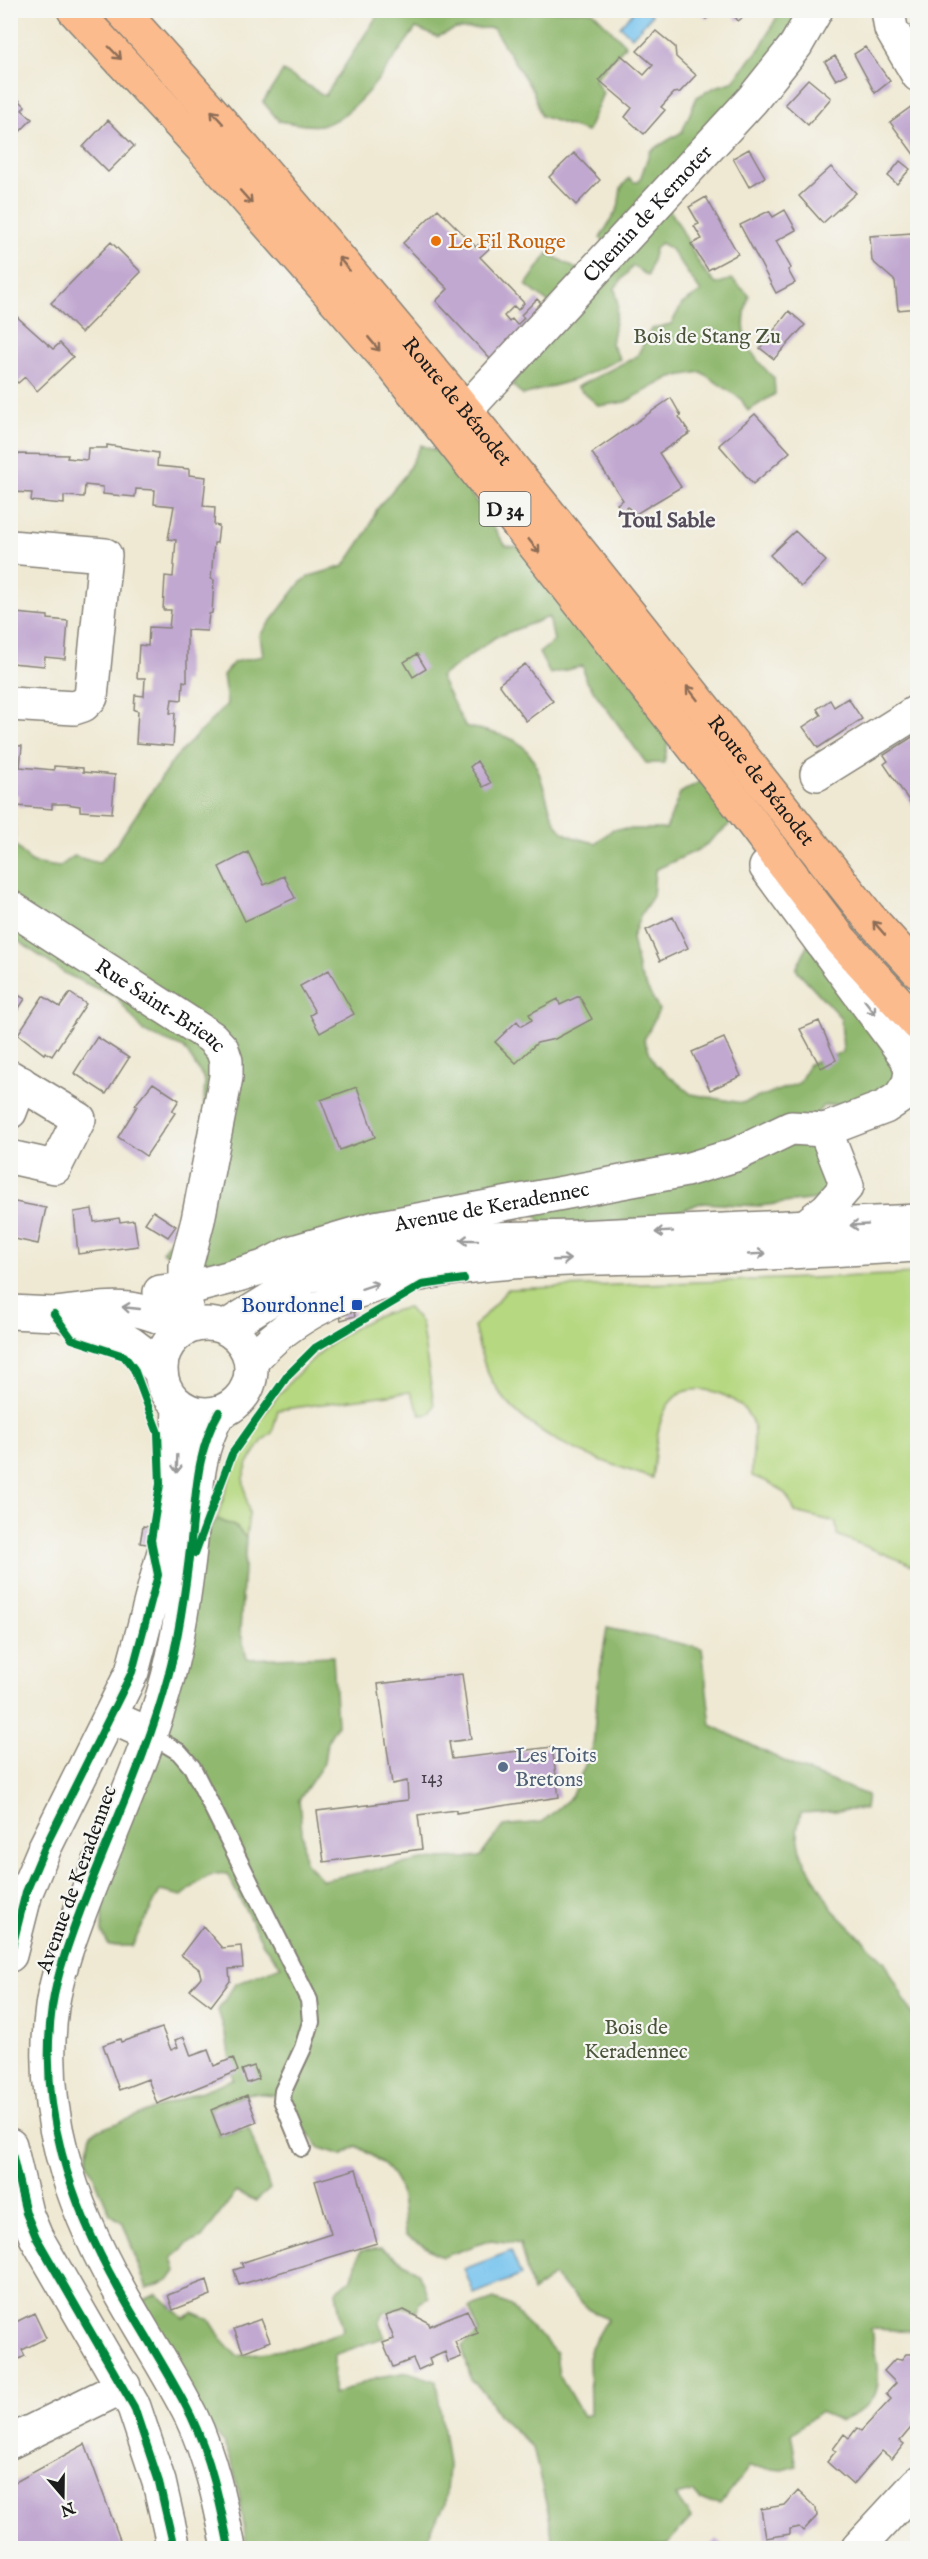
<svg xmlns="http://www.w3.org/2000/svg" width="928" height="2559" font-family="'IM FELL English',serif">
<rect width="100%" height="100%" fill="#f6f6f2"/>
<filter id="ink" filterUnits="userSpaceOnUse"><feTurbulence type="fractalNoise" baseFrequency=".0167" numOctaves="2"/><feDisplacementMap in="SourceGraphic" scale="12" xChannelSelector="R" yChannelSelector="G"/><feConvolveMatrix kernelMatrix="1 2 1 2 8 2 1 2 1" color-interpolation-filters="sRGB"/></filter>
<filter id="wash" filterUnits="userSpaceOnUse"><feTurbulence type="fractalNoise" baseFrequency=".008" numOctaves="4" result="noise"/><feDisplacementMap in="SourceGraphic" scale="24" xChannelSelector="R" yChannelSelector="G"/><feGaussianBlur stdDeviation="1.35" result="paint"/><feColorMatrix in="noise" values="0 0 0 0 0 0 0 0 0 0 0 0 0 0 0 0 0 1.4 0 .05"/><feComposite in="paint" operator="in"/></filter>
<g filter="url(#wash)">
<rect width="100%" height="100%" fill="#efe9d3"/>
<path fill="#b6d880" stroke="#697a4e" stroke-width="1.5" d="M917,1274V1567L837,1535L836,1522L795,1512C787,1490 774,1483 752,1476C751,1461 756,1438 753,1425C746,1397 695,1377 673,1399C655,1417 656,1454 652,1478C595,1459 525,1437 493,1383C483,1366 479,1346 474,1327L508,1289Z
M408,1308L421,1323L434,1405L430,1414L421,1415L410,1392L278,1410L272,1433L263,1440L248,1463L243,1478L249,1514L246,1538L236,1527L217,1519C224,1497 229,1475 239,1454C269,1395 340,1317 408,1308Z"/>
<path fill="#90b86e" stroke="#566a45" stroke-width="1.5" d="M381,10L586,11L593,12L626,45L595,79L603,93L587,132L541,116L533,91L493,28L456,29L437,37L416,28C396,55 356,120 321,125C308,127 292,123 279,121L263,102L283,71L325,96Z
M780,11H803L668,208C689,235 692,262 716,284L732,279L749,295C738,334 745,350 774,378L775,394L748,411L741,399L701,372L671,377L625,402L599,406L577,387L637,356L651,329L671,324L682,304L701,292L670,248L660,243L655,249L648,276L633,266L615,288L618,305L611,344L620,359L577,379L523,395L512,385L560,312L526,285L548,253L576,269L624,257L600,238L618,208L621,188L629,178L634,182H639L650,151L682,132L697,97L715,87L732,82L760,48Z
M421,445L444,454L506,546L526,548L670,732L664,763H646L585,679L583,666L550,674L539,653L554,641L549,617L496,637L440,677L465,726C480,730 500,733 514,740C550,759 541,822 568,835C576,839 587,841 596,843L613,829H666L680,793L701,781L725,801L730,824L702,848L655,870L653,896L641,914L632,938L639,973L659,1010L644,1040L655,1064L691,1094L742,1103L799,1083L809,1064L843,1052L841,1018L796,969L808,944L902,1058L891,1087L862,1100L823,1106L801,1134L843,1147L824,1198L760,1206L701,1203L654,1220L542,1225L531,1207L261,1282L186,1266L162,1252L176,1232L191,1194L202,1142L205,1080L184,1048L144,1032L117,998L66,974L11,936L10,816L14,818L15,845L32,863L59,867L74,856L99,863L115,846L174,759L227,704L223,675L234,662L263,656L260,635L300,583L310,576L344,566L367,532L377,509L405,475Z
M217,1519L236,1527L246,1538L240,1630L247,1659L333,1656L337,1725L327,1742L324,1763L299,1800L305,1862L323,1880L422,1860L480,1857L503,1826L542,1822L571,1797L593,1747L598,1683L607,1628L702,1648L711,1725L798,1768L867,1795L865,1809L801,1813L797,1830L802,1856L833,1910L885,1962L917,2024V2331L871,2329C877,2375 893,2400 841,2421L820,2412L791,2434L797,2466L783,2470L749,2467L720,2504L700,2500L693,2492L676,2496L691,2518L666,2545L651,2546L649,2548H553L549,2516L533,2448L499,2416L484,2392L471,2380L462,2346L480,2333L469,2308L494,2299L512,2306L525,2323L544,2339L556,2354L559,2375L583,2416L590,2414L589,2351L608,2318L591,2311L553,2276L532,2292L520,2244L491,2240L443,2257L405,2235C400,2184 403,2173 356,2146L342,2155L320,2148L276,2095L250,2093L210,2108L219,2136L249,2128L270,2189L256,2201L236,2192L202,2238L187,2244L172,2258L176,2271L169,2281L147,2289L123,2223L110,2214L87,2160L91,2133L233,2079L226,2036L218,2010L235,1984L281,1966L263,1944L227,1874C208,1871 196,1885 182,1896L160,1891L132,1946H109L102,1932L103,1889L201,1558L211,1527Z
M381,2248L418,2272L429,2298L419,2303L417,2311L403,2307L384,2313L379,2324L385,2337L334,2355L333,2395L378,2377L408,2372L436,2381L448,2465L445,2505L424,2543L425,2548H247C240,2508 240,2452 207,2423L138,2303L157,2294L184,2318L193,2313L210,2320L224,2342L237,2356L296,2348L343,2331L336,2291L352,2278L360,2251Z"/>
<path fill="#73c2ee" stroke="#486f85" stroke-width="1.5" d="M634,11H647L652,15L632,37L620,26Z
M511,2251L521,2275L474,2294L464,2269Z"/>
<g id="blocks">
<path fill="#c1a8d0" d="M700,10H718L706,19Z
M730,10H753L738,21Z
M656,31L675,47L676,57L696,75L680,92L674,93L661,107L665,110L644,134L625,117L632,108L599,80L621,55L644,75L653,65L637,51Z
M865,47L890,81L875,93L854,54Z
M835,56L847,74L836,80L825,62Z
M808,79L831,98L808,125L785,104Z
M10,90L16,91L17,98L25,106L22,110L32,119L10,142Z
M915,104L918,107V160L890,122Z
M108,120L134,146L108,172L83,147Z
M749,149L765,177L749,187L733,158Z
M574,153L600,180L576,205L549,177Z
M900,161L910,169L897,184L888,176Z
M831,167L856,193L823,223L799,196Z
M706,197L738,254L708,270L691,244L702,239L694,226L699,224L689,207Z
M438,209L476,247L484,239L492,246L480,257L524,303L518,310L514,306L504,316L509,322L512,319L517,325L524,318L521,315L537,299L541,303L535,309L541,315L493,362L436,301L448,289L403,243Z
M785,210L796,230L776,241L791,268L788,270L795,283L776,293L740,225L769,211L773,217Z
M912,233L918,237V308L898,310L895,281L872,261L870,236Z
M111,242L141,272L81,333L51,303Z
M789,311L805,325L774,359L760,348Z
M15,315L53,349L60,343L73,357L37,391L25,377L18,383L10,375V319Z
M671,398L681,416L679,417L690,433L659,453L681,487L634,515L628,507L622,511L617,504L623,500L592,453Z
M755,414L790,452L753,484L719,445Z
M107,445L158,453L157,466L189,469V475L206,477L203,506L215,507L214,525L219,526L217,543H214L211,579L214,580L212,613L209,614L207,631L187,630V682L183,681L182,700L172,699L170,713H175L173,746L136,743L138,711L134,710L135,695L144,696L145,678H137L139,645L148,646L149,627L169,628L171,610H163L165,576L173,577L176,540L168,539L174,506L154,504L155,490L136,489L135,497L103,494V487L85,485L84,497L64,496V504L31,501L32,493L13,492L16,454L68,455L67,458L87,460L88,448H107Z
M795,531L826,561L801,587L770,555Z
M15,613L48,616V619L68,621L65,659L45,657L44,666L11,663L10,617H15Z
M417,654L426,669L413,677L404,662Z
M525,664L553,701L526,721L499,684Z
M848,698L862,719L818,748L803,727L821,715L817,709L830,700L834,707Z
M917,734L918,735V814L884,764L888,761L884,755Z
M10,745L22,746L20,767L54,770V766L83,768V772L115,775L112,813L80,811V806L66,804H52V809L17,806L18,795L10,794Z
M477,761L491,783L483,787L470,767Z
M248,852L264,885L284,876L295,898L245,921L219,867Z
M673,917L688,948L660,961L646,930Z
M329,970L354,1014L320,1033L310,1015L315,1012L300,986Z
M10,984L16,987L13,992L25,999L10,1022Z
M70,993L86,1004L52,1056L45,1052L44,1054L18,1034L43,996L60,1007Z
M579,996L592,1019L555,1039L537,1043L516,1063L495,1042L517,1021L521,1026L532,1020L529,1014L558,999L560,1005Z
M819,1021L836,1060L821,1068L800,1029Z
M97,1037L129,1058L106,1094L74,1073Z
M724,1038L741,1076L710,1090L692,1052Z
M153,1083L179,1100L172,1111L175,1113L146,1156L118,1137L137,1106L135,1105Z
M357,1087L375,1137L340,1150L321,1100Z
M10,1201L46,1208L38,1244L10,1238Z
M92,1209L94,1222L119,1218L120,1222L134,1220L138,1246L78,1254L74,1212Z
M153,1211L176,1226L168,1237L145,1223Z
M353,1309L355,1316L341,1320L339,1313Z
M143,1526L150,1527L147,1544L140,1543Z
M462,1674L471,1739L449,1742L452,1759L552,1747L559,1797L456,1813V1810L418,1815L422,1849L324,1862L317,1811L408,1800L407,1781L392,1784L378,1684Z
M203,1926L222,1948L241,1946L243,1968L229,1969L230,1981L211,2006L190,1990L201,1977L199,1969L181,1955Z
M162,2028L171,2050L178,2047L175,2040L184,2037L191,2056L208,2050L214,2066L233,2058L238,2071L157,2104L148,2079L119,2090L103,2045L120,2039L121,2042Z
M254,2066L259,2079L247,2083L242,2070Z
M247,2095L257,2122L221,2136L211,2110Z
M356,2169L377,2243L239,2285L234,2270L243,2267L241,2263L331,2234L315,2181Z
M207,2280L211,2295L173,2310L168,2295Z
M404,2310L429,2323V2326L467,2310L478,2333L455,2342L461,2357L448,2362L445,2352L429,2359L431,2364L418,2370L413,2359L393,2367L383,2343L394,2339L385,2316Z
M34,2313L46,2338L22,2350L25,2356L10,2364V2325Z
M261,2319L270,2341L243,2352L234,2329Z
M906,2354H918V2397L913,2419L916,2422L900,2441L904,2444L892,2459L882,2451L853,2485L827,2462L836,2451L833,2449L844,2434L849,2438L857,2428L861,2431L891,2399L886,2394L896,2383L884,2371L895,2359L901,2360Z
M85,2444L123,2548H10V2485Z
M798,2491L816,2508L817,2516L803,2531L799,2527L790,2529V2534L766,2538L761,2509L785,2505Z
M716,2540L725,2548H709Z"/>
</g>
</g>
<g filter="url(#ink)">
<use href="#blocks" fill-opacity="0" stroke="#868278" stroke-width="1.5"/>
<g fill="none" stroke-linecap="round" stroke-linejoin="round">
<defs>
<path id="service" d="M149,1734L179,1752L192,1767L309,2000L311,2022L303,2048L283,2091L282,2100L302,2148"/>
<g id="minor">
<path d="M888,10L891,29L918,75"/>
<path id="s1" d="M467,409L752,100L796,45L816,10"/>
<path d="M10,547L105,555L91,697L83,705L74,708L10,704"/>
<path d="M817,774L918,711"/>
<path id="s2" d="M10,907L211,1037L222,1049L226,1061V1077L198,1220L186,1266V1310"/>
<path d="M10,1077L79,1119L55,1167L10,1157"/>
<path d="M10,1112L21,1083"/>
<path d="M803,1228L827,1209L847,1186L825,1130"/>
<path id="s3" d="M160,1292L184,1289L228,1278L264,1267L293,1252L375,1228L686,1170L735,1155L791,1128L825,1130L885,1107L900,1097L909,1083L911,1071L907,1058L766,867"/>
<path d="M10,1312L54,1314"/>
<path d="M111,1717L149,1734"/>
<path d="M10,2442L124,2386"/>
<path d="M858,2548L918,2483"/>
</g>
<path id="tertiary" d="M54,1314C111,1308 132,1300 185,1329
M67,1317C104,1326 137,1341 160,1371
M161 1369a45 45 0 1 1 90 0a45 45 0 1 1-90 0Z
M224,1328L307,1277L342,1262L413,1245L447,1240L576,1237L918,1221
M251,1362C344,1248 557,1261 691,1256C767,1254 842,1249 918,1245
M219,1412C196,1451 196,1497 191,1540C186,1586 180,1633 168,1677C147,1756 110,1832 81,1909C69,1941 57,1974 52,2007C38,2108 70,2203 119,2290C142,2332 169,2372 191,2416C211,2458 220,2502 229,2548
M10,1955L26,1892L45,1847L132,1672L167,1540L177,1466L179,1405
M10,2145L26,2213L36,2237L134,2407L159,2482L174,2548"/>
<g id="primary">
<path d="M74,10L201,147L394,367L736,801L841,940L918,1024"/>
<path id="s4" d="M121,10C385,300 626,608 868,916L918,971"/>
</g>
</defs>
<use href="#service" stroke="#868278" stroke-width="20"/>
<use href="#minor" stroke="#868278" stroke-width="36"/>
<use href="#tertiary" stroke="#868278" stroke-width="36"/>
<use href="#primary" stroke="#868278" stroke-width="36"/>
<use href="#service" stroke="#fff" stroke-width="16"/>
<use href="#minor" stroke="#fff" stroke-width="33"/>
<use href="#tertiary" stroke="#fff" stroke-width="33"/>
<use href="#primary" stroke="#fbbb8d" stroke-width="33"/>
<defs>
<path id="cycleway" d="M219,1412C196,1451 196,1497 191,1540C186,1586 180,1633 168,1677C147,1756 110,1832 81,1909C69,1941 57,1974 52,2007C38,2108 70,2203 119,2290C142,2332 169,2372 191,2416C211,2458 220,2502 229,2548
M195,1553L232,1454L288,1375L315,1348L422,1285L464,1279
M10,1955L26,1892L45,1847L132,1672L158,1575L151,1540L160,1484L158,1433L134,1369L124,1356L72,1339L54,1314
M10,2145L26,2213L36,2237L134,2407L159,2482L174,2548"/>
</defs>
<use href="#cycleway" stroke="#f6f6f2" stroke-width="11"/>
<use href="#cycleway" stroke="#00873e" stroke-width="8"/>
</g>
<defs><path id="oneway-shaft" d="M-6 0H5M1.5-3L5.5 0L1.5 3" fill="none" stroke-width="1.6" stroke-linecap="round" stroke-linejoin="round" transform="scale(1.5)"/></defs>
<g stroke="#8c6c54">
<use href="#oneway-shaft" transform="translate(115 53) rotate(46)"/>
<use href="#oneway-shaft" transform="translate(217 117) rotate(-132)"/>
<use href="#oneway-shaft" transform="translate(246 197) rotate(48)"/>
<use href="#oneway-shaft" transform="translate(344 264) rotate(-130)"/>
<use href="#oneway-shaft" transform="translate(374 344) rotate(50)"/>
<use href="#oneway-shaft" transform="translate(534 546) rotate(52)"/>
<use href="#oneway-shaft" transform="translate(692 693) rotate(-128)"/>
<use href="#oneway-shaft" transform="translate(879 928) rotate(-131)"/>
</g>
<g stroke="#999">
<use href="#oneway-shaft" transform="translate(870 1007) rotate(52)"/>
<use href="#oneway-shaft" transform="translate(859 1225) rotate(177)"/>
<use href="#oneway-shaft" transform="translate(664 1232) rotate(177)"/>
<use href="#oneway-shaft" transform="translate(469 1240) rotate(180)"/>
<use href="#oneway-shaft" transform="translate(757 1254) rotate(-3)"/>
<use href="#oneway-shaft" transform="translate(562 1260) rotate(-2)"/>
<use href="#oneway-shaft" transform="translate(370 1286) rotate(-19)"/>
<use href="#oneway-shaft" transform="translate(131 1308) rotate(-174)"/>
<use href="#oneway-shaft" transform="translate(177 1464) rotate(92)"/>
</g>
</g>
<circle fill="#e8710a" stroke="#f6f6f2" stroke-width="2" cx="436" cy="241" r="6"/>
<rect fill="#1a4fb4" stroke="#f6f6f2" stroke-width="2" x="351" y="1299" width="12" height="12" rx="3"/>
<circle fill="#5c6f8a" stroke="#f6f6f2" stroke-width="2" cx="503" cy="1767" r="6"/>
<g text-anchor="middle" stroke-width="4.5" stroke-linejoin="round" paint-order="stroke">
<g font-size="18" fill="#453f49">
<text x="432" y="1783">143</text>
</g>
<rect fill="#f6f6f2" stroke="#5d5d5c" stroke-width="1.5" x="479.5" y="492" width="51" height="34" rx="4.5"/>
<g font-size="20" font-weight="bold" fill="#1c1c1c">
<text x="505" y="516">D 34</text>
</g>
<g font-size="21" fill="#1c1c1c" stroke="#f6f6f2">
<text dy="7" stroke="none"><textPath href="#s1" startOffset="266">Chemin de Kernoter</textPath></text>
<text dy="7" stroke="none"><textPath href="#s4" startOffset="516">Route de Bénodet</textPath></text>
<text dy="7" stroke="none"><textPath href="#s4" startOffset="1002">Route de Bénodet</textPath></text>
<text dy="7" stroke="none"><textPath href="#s2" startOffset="180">Rue Saint-Brieuc</textPath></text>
<text dy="7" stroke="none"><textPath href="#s3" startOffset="344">Avenue de Keradennec</textPath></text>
<text transform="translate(76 1879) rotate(-70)" y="7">Avenue de Keradennec</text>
</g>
<g font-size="21" fill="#c56008" stroke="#f6f6f2" text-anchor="start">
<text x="448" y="248">Le Fil Rouge</text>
</g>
<g font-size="21" fill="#4a543a" stroke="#f6f6f2">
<text x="707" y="343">Bois de Stang Zu</text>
<text x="636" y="2034">Bois de<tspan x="636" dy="24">Keradennec</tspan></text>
</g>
<g font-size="21" fill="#164399" stroke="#f6f6f2" text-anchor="end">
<text x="345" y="1312">Bourdonnel</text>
</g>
<g font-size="21" fill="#4e5e75" stroke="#f6f6f2" text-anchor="start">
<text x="515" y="1762">Les Toits<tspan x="515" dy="24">Bretons</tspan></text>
</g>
<g font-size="22" font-weight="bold" fill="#564d5b" stroke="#f6f6f2">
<text x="667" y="527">Toul Sable</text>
</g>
</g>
<rect width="928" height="2559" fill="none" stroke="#f6f6f2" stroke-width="36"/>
<g transform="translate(63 2496) rotate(160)" stroke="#f6f6f2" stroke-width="4.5" paint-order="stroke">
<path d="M0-4.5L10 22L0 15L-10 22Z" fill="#1c1c1c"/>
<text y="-9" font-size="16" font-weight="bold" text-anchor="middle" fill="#1c1c1c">N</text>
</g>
</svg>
